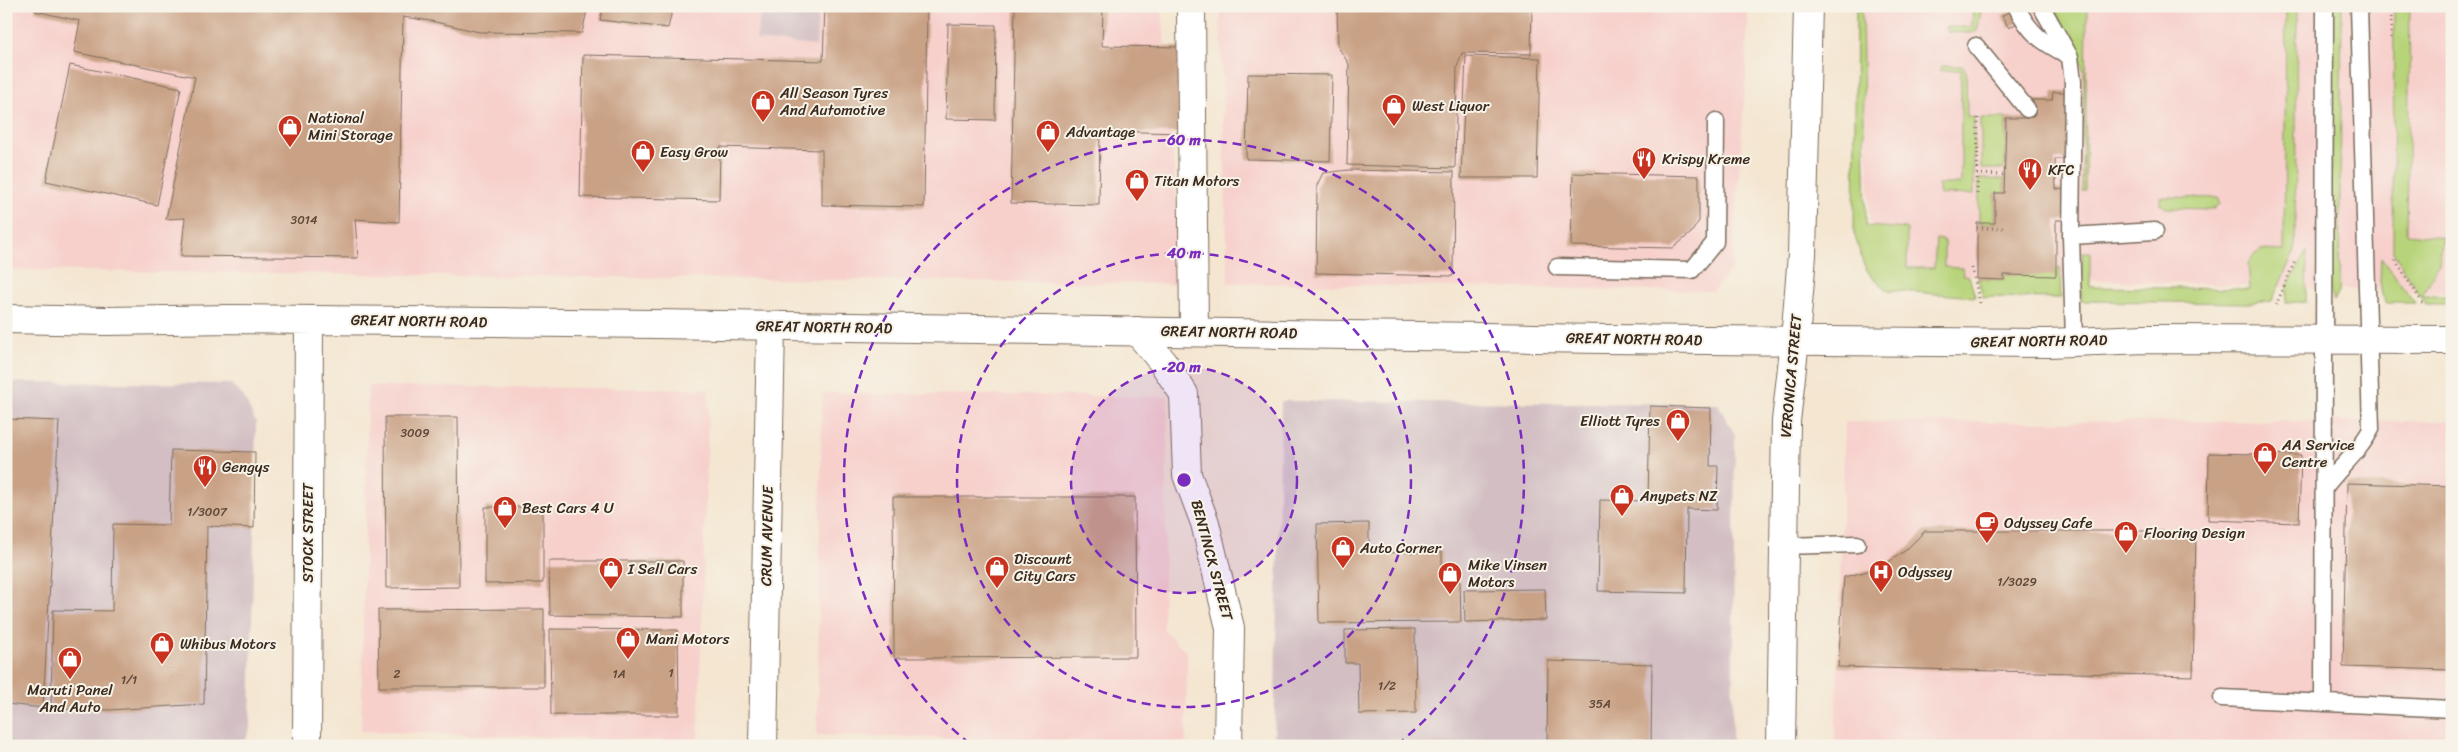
<svg xmlns="http://www.w3.org/2000/svg" width="2458" height="752" font-family="Sriracha,sans-serif">
<rect width="100%" height="100%" fill="#f7f3e8"/>
<filter id="ink" filterUnits="userSpaceOnUse"><feTurbulence type="fractalNoise" baseFrequency=".02" numOctaves="2"/><feDisplacementMap in="SourceGraphic" scale="10" xChannelSelector="R" yChannelSelector="G"/><feConvolveMatrix kernelMatrix="1 2 1 2 8 2 1 2 1" color-interpolation-filters="sRGB"/></filter>
<filter id="wash" filterUnits="userSpaceOnUse"><feTurbulence type="fractalNoise" baseFrequency=".0096" numOctaves="4" result="noise"/><feDisplacementMap in="SourceGraphic" scale="20" xChannelSelector="R" yChannelSelector="G"/><feGaussianBlur stdDeviation="1.12" result="paint"/><feColorMatrix in="noise" values="0 0 0 0 0 0 0 0 0 0 0 0 0 0 0 0 0 1.4 0 .05"/><feComposite in="paint" operator="in"/></filter>
<g filter="url(#wash)">
<rect width="100%" height="100%" fill="#f4e6d1"/>
<path fill="#f7d0cc" d="M6,6H762L757,40L816,46L818,6H1162L1182,284L6,270Z
M1220,6H1748L1746,74L1732,269L1713,291L1228,283Z
M1861,6H2452V293L1872,272Z
M368,386L709,389L698,742L361,731Z
M822,393L1168,397L1163,629L1187,653L1186,743L817,735Z
M2452,421V746H1835L1845,422Z"/>
<path fill="#d2bec3" d="M762,6H818L816,46L756,40Z
M6,382L231,384L244,397L256,423L250,728L246,739L237,746H6Z
M1281,401L1718,404L1735,435L1732,746H1274Z"/>
<path fill="#b8d47a" stroke="#7a7f4c" d="M1856,6H1895V9H1862L1866,226L1907,229V268H1934L1936,239L1944,240V267L1962,268L1963,275L1969,276L1975,297L1888,290L1870,275L1863,263L1854,233Z
M1973,6H1982L1977,31L1971,33L1948,32L1946,27H1972Z
M2054,6H2087L2085,191H2082L2084,72L2079,56Z
M2286,6H2297L2295,250L2272,301L2250,303L2081,301L2082,252H2090V287L2250,289L2248,263L2260,250L2284,251Z
M2331,6H2342L2339,291L2334,301L2330,290Z
M2394,6H2410L2407,234L2443,238L2439,264L2422,296H2452V304H2426L2393,252Z
M1942,66H1962L1966,71L1967,116L1974,117V194L1940,195L1938,184H1961V70L1940,71Z
M1981,118H2006L2005,169H1981Z
M1979,179H2004V193H1995V223H1979Z
M2160,197L2218,198L2219,204L2215,209L2166,208L2160,204Z
M2307,251L2306,302H2286L2288,285Z
M2381,257L2415,303H2385L2380,282Z
M2060,267L2061,298L1983,297L1978,279L2004,280V275Z"/>
<g id="blocks">
<path fill="#c9a185" d="M36,6H588L582,33L479,32L431,21L403,17L399,222L355,219L358,258L181,256L185,218L166,219L195,77L74,52L80,21L35,11Z
M603,6H673L668,28L600,20Z
M825,6H927L924,207L822,205V150L720,147L719,200L580,197L583,55L823,61Z
M1015,6H1103L1102,46L1184,47L1182,133L1100,131L1099,205L1011,203Z
M1337,6H1532L1531,54L1462,53L1457,67L1455,168L1347,165L1349,64L1338,47Z
M2013,9L2020,21L2009,28L2002,16Z
M948,24L996,25L995,120L946,119Z
M1466,56L1540,58L1537,178H1461Z
M70,65L181,88L157,205L46,181Z
M1248,74L1332,75L1330,161L1246,159Z
M2053,92H2074L2072,159H2055L2056,189L2072,190V220H2056V276L2004,275V280L1977,279V223H1995V193H2004L2006,118H2027L2028,100H2052Z
M1349,170L1454,172L1453,276L1316,273L1317,185L1323,173Z
M1573,173L1699,176V221L1691,233L1673,248L1571,246Z
M1650,406L1711,408L1710,466H1718L1717,510L1687,509L1686,593L1598,591L1600,500L1648,501Z
M385,417H458L459,587L386,588Z
M6,419L59,421L43,708L6,704Z
M171,450L255,452L254,528L207,526L204,704L109,710L51,709L53,610L112,611L113,524L169,525Z
M2209,453L2301,455L2299,523L2208,520Z
M2347,483L2452,486V670L2343,667Z
M893,497H1135L1136,657L894,658Z
M485,507H543V583L485,584Z
M1369,523V553L1442,552V581H1460L1461,622L1319,623L1317,524Z
M1925,531H2196L2193,676L1838,667L1844,577L1880,568L1906,550Z
M549,561H683V617L550,615Z
M1545,589L1546,620L1465,622L1464,590Z
M544,609V687H379L378,610Z
M550,629L678,630L679,715H551Z
M1415,629L1416,713L1359,714L1358,663H1345V630Z
M1548,661L1652,664L1651,746H1547Z
M1360,743L1507,744H1526L1360,746Z"/>
</g>
</g>
<g filter="url(#ink)">
<use href="#blocks" fill-opacity="0" stroke="#7c6c5d" stroke-width="1"/>
<g fill="none" stroke-linecap="round" stroke-linejoin="round">
<defs>
<path id="lane" d="M2016,6C2030,34 2042,42 2069,56
M2041,6L2070,57L2073,82L2071,236L2074,341
M1976,46L2027,109
M2071,236L2155,231
M1557,267L1692,270L1715,242L1716,121
M2325,487C2340,467 2360,451 2371,429L2359,6
M1782,546L1857,544
M2222,698L2452,709
M2323,703L2325,6"/>
<path id="street" d="M1191,6L1194,331
M1137,331L1162,361L1184,394L1187,475L1205,523L1230,628L1228,746
M763,746L771,326
M1781,746L1786,421L1795,340"/>
<path id="secondary" d="M6,319L107,321L231,319L654,324L1604,339L2048,343L2145,339L2452,340
M1795,340L1802,255L1808,6
M307,746L309,320"/>
</defs>
<use href="#lane" stroke="#7c6c5d" stroke-width="19"/>
<use href="#street" stroke="#7c6c5d" stroke-width="30"/>
<use href="#secondary" stroke="#7c6c5d" stroke-width="30"/>
<path stroke="#7c6c5d" stroke-width="3" stroke-dasharray="1 4" stroke-linecap="butt" d="M2391,38V6
M1977,174L2005,175
M1977,194L1978,117
M1977,228H2004
M2395,260L2424,305
M1972,268L1980,304
M2276,305L2295,261"/>
<use href="#lane" stroke="#fff" stroke-width="16"/>
<use href="#street" stroke="#fff" stroke-width="28"/>
<use href="#secondary" stroke="#fff" stroke-width="28"/>
</g>
</g>
<circle cx="1184" cy="480" r="113" fill="#7b2cbf" fill-opacity=".12"/>
<g fill="none" stroke="#7b2cbf" stroke-width="2.5" stroke-dasharray="9 6">
<circle cx="1184" cy="480" r="113"/>
<circle cx="1184" cy="480" r="227"/>
<path d="M970 744A340 340 0 1 1 1398 744"/>
</g>
<defs>
<symbol id="shop-pin" viewBox="-11 -11 22 30"><path d="M0 17L-7.5 6A9.5 9.5 0 1 1 7.5 6Z" fill="#c8321e" stroke="#f7f3e8"/><path d="M-5-2.5h2.3a2.7 3.5 0 0 1 5.4 0H5L5.5 6h-11ZM-1.5-2.5h3a1.5 2.3 0 0 0-3 0Z" fill="#fff"/></symbol>
<symbol id="restaurant-pin" viewBox="-11 -11 22 30"><path d="M0 17L-7.5 6A9.5 9.5 0 1 1 7.5 6Z" fill="#c8321e" stroke="#f7f3e8"/><path d="M-5-6h1v4h1v-4h1v4h1v-4h1v5L-1.5 .5V6h-2V.5L-5-1ZM5-6V6H3V1.5H1.5Q1.5-4 5-6Z" fill="#fff"/></symbol>
<symbol id="cafe-pin" viewBox="-11 -11 22 30"><path d="M0 17L-7.5 6A9.5 9.5 0 1 1 7.5 6Z" fill="#c8321e" stroke="#f7f3e8"/><path d="M-5.5-4.5H6V0H3Q3 3.5 0 3.5H-2.5Q-5.5 3.5-5.5 0ZM3-3.2v2h1.7v-2ZM-6 4.5H4V6H-6Z" fill="#fff"/></symbol>
<symbol id="hospital-pin" viewBox="-11 -11 22 30"><path d="M0 17L-7.5 6A9.5 9.5 0 1 1 7.5 6Z" fill="#c8321e" stroke="#f7f3e8"/><path d="M-5-5h3v3.5h4V-5h3V5h-3V1.5h-4V5h-3Z" fill="#fff"/></symbol>
</defs>
<g fill-rule="evenodd">
<use href="#shop-pin" x="749" y="88" width="28" height="38"/>
<use href="#shop-pin" x="1380" y="92" width="28" height="38"/>
<use href="#shop-pin" x="276" y="113" width="28" height="38"/>
<use href="#shop-pin" x="1034" y="118" width="28" height="38"/>
<use href="#shop-pin" x="629" y="138" width="28" height="38"/>
<use href="#restaurant-pin" x="1630" y="145" width="28" height="38"/>
<use href="#restaurant-pin" x="2016" y="156" width="28" height="38"/>
<use href="#shop-pin" x="1123" y="167" width="28" height="38"/>
<use href="#shop-pin" x="1664" y="407" width="28" height="38"/>
<use href="#shop-pin" x="2251" y="440" width="28" height="38"/>
<use href="#restaurant-pin" x="191" y="453" width="28" height="38"/>
<use href="#shop-pin" x="1608" y="482" width="28" height="38"/>
<use href="#shop-pin" x="491" y="494" width="28" height="38"/>
<use href="#cafe-pin" x="1973" y="509" width="28" height="38"/>
<use href="#shop-pin" x="2112" y="519" width="28" height="38"/>
<use href="#shop-pin" x="1329" y="534" width="28" height="38"/>
<use href="#shop-pin" x="983" y="554" width="28" height="38"/>
<use href="#shop-pin" x="597" y="555" width="28" height="38"/>
<use href="#hospital-pin" x="1867" y="558" width="28" height="38"/>
<use href="#shop-pin" x="1436" y="560" width="28" height="38"/>
<use href="#shop-pin" x="614" y="625" width="28" height="38"/>
<use href="#shop-pin" x="148" y="630" width="28" height="38"/>
<use href="#shop-pin" x="56" y="645" width="28" height="38"/>
</g>
<g text-anchor="middle" stroke-width="4" stroke-linejoin="round" paint-order="stroke">
<g font-size="12" fill="#5e4838">
<text x="304" y="224">3014</text>
<text x="415" y="437">3009</text>
<text x="207" y="516">1/3007</text>
<text x="2017" y="586">1/3029</text>
<text x="671" y="677">1</text>
<text x="397" y="678">2</text>
<text x="619" y="678">1A</text>
<text x="129" y="684">1/1</text>
<text x="1387" y="690">1/2</text>
<text x="1600" y="708">35A</text>
</g>
<g font-size="15" fill="#3b2a1e" stroke="#f7f3e8" text-anchor="start">
<text x="780" y="98">All Season Tyres<tspan x="780" dy="17">And Automotive</tspan></text>
<text x="1412" y="111">West Liquor</text>
<text x="308" y="123">National<tspan x="308" dy="17">Mini Storage</tspan></text>
<text x="1066" y="137">Advantage</text>
<text x="660" y="157">Easy Grow</text>
<text x="1662" y="164">Krispy Kreme</text>
<text x="2048" y="175">KFC</text>
<text x="1154" y="186">Titan Motors</text>
<text x="1660" y="426" text-anchor="end">Elliott Tyres</text>
<text x="2282" y="450">AA Service<tspan x="2282" dy="17">Centre</tspan></text>
<text x="222" y="472">Gengys</text>
<text x="1640" y="501">Anypets NZ</text>
<text x="522" y="513">Best Cars 4 U</text>
<text x="2004" y="528">Odyssey Cafe</text>
<text x="2144" y="538">Flooring Design</text>
<text x="1360" y="553">Auto Corner</text>
<text x="1014" y="564">Discount<tspan x="1014" dy="17">City Cars</tspan></text>
<text x="1468" y="570">Mike Vinsen<tspan x="1468" dy="17">Motors</tspan></text>
<text x="628" y="574">I Sell Cars</text>
<text x="1898" y="577">Odyssey</text>
<text x="646" y="644">Mani Motors</text>
<text x="180" y="649">Whibus Motors</text>
<text x="70" y="695" text-anchor="middle">Maruti Panel<tspan x="70" dy="17">And Auto</tspan></text>
</g>
<g font-size="15" fill="#3b2a1e" stroke="#f7f3e8">
<text transform="translate(419 321) rotate(1)" y="5">GREAT NORTH ROAD</text>
<text transform="translate(824 327) rotate(1)" y="5">GREAT NORTH ROAD</text>
<text transform="translate(1229 332) rotate(1)" y="5">GREAT NORTH ROAD</text>
<text transform="translate(1634 339) rotate(1)" y="5">GREAT NORTH ROAD</text>
<text transform="translate(2039 341) rotate(-1)" y="5">GREAT NORTH ROAD</text>
<text transform="translate(1791 376) rotate(-85)" y="5">VERONICA STREET</text>
<text transform="translate(308 533) rotate(-90)" y="5">STOCK STREET</text>
<text transform="translate(767 536) rotate(-89)" y="5">CRUM AVENUE</text>
<text transform="translate(1212 560) rotate(75)" y="5">BENTINCK STREET</text>
</g>
</g>
<circle cx="1184" cy="480" r="8" fill="#7b2cbf" stroke="#f7f3e8" stroke-width="2.5"/>
<g font-size="15" text-anchor="middle" font-weight="bold" fill="#7b2cbf" stroke="#f7f3e8" stroke-width="4" stroke-linejoin="round" paint-order="stroke">
<text x="1184" y="145">60 m</text>
<text x="1184" y="258">40 m</text>
<text x="1184" y="372">20 m</text>
</g>
<rect width="2458" height="752" fill="none" stroke="#f7f3e8" stroke-width="25"/>
</svg>
